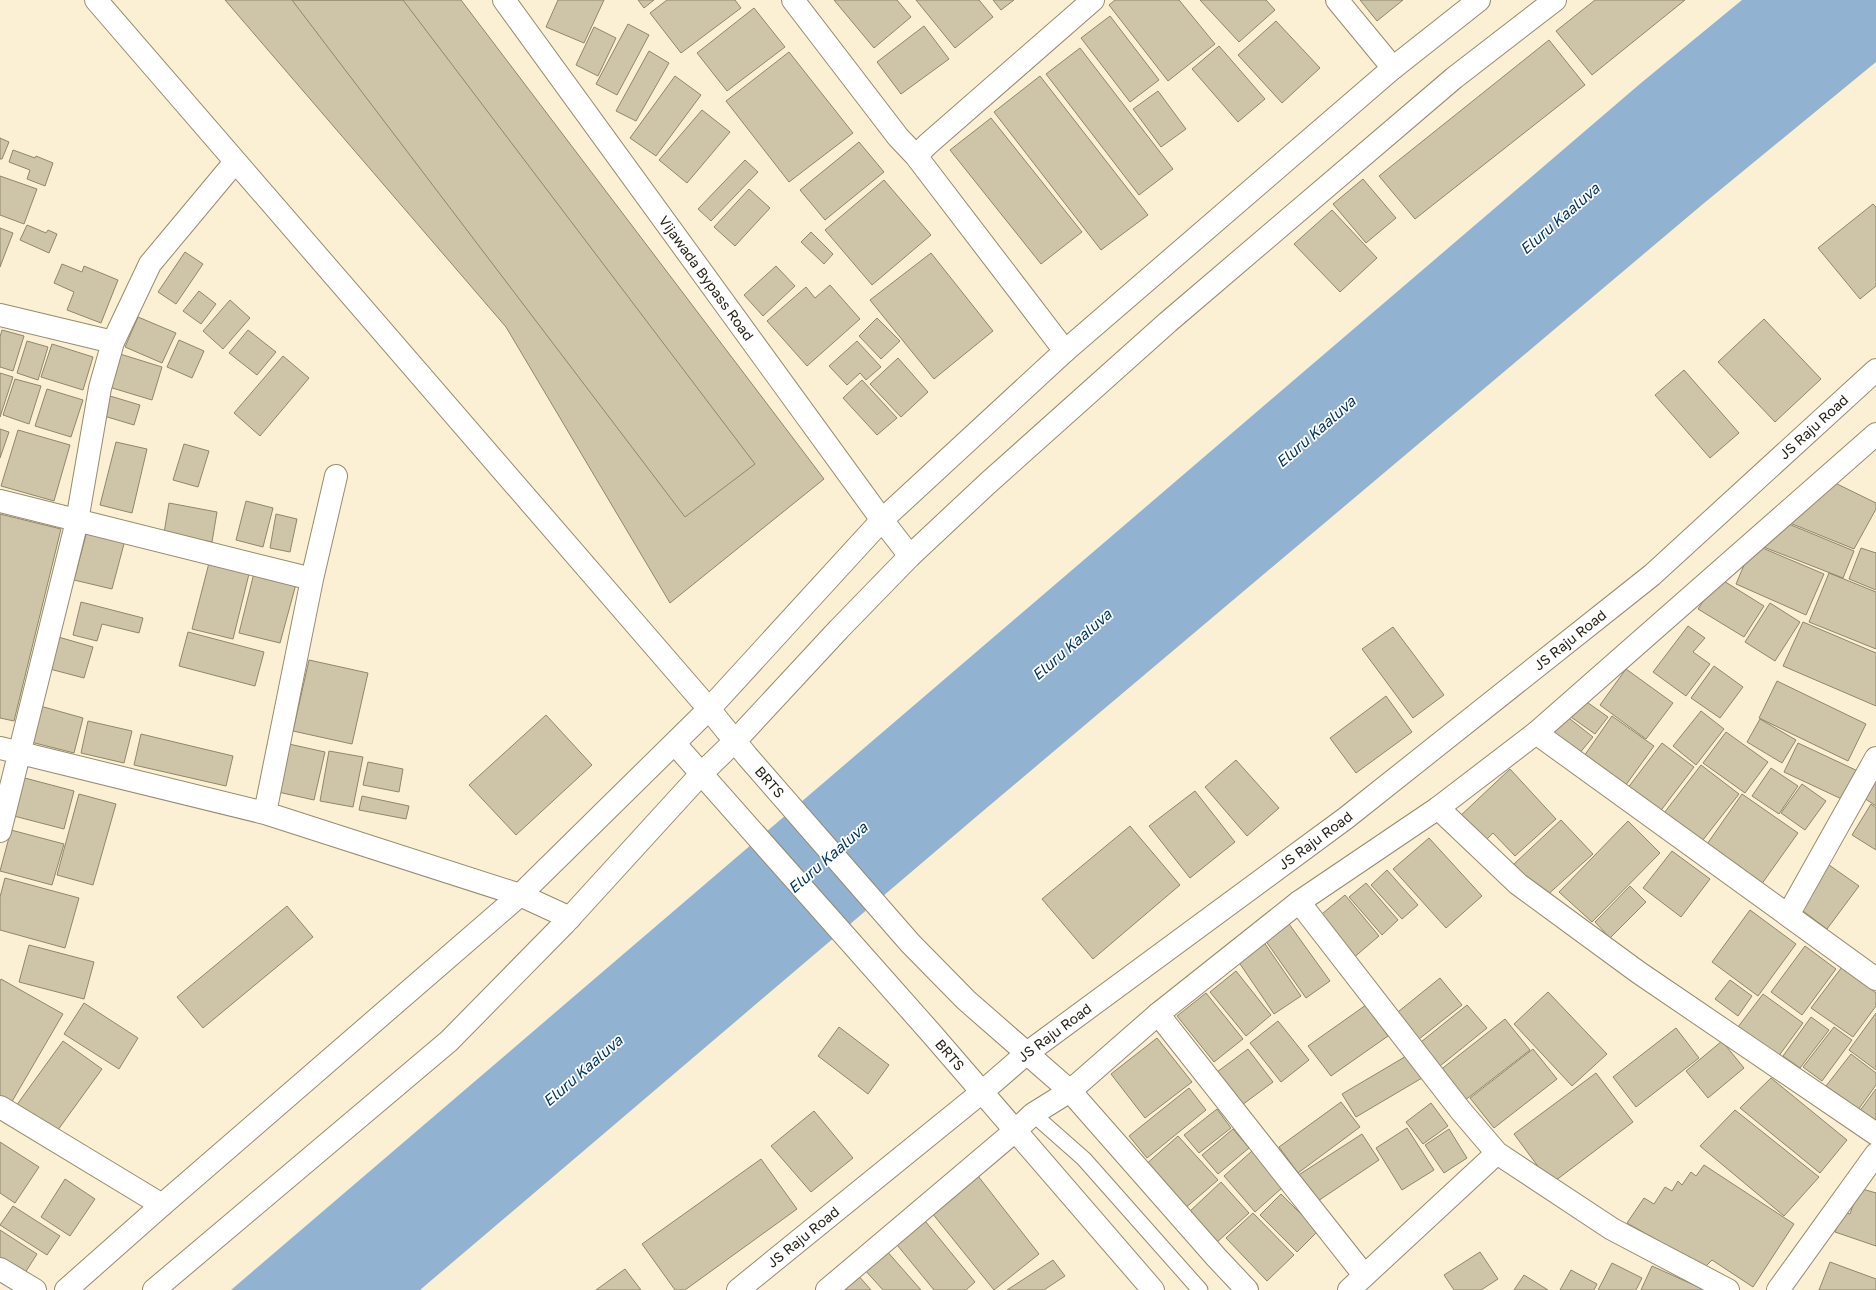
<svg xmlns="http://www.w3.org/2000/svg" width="1876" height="1290" font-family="'Golos Text',sans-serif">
<rect width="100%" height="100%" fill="#fbf0d3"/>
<path fill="#91b2d1" d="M1742,0H1876V62L1703,204L983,811L420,1290H231L1641,83Z"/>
<path fill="#cec4a8" stroke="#90866b" d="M225,0H461L824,479L670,603L506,327Z
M292,0H403L755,464L685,517Z
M558,0H604L584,43L546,27Z
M638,0H654L644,8Z
M667,0H735L741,8L681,53L650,13Z
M834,0H897L911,17L874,48Z
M916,0H979L993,17L955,48Z
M993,0H1014L1001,10Z
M1115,0H1179L1215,44L1168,81L1109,5Z
M1200,0H1266L1275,10L1239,42Z
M1360,0H1403L1377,21Z
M1595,0H1685L1592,75L1556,31Z
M754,8L785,47L727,91L697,53Z
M1110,16L1159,80L1130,102L1081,38Z
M1276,21L1320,68L1282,103L1238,55Z
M628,24L649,35L617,95L596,84Z
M924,26L949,59L901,94L877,62Z
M594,27L616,38L598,76L576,65Z
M1549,40L1585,85L1415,219L1379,176Z
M1219,46L1265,99L1238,122L1192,69Z
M1080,48L1173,169L1139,195L1046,74Z
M649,51L669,63L636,121L616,111Z
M789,52L853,133L789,182L726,101Z
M675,76L701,95L656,156L630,138Z
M1040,76L1148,215L1101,250L994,112Z
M1158,91L1186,129L1161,147L1133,109Z
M702,110L730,132L687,183L659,160Z
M991,118L1082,232L1041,264L950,150Z
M0,138L9,142L2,159H0Z
M859,142L884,172L825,220L800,190Z
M13,150L35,158L36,156L53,163L45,186L27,179L30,170L9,162Z
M745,160L758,172L711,221L698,209Z
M0,176L37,189L24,224L0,215Z
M1363,179L1396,218L1366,243L1333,204Z
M884,180L931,235L872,285L825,230Z
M749,189L770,208L735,246L714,227Z
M1873,204L1876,207V286L1860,299L1818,248Z
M1332,210L1377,258L1340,292L1294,244Z
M27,225L46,233L48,230L57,234L49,253L20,240Z
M0,228L13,233L0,267Z
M811,232L833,254L824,264L801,242Z
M185,252L203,264L176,304L158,292Z
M931,253L993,331L934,379L870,300Z
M62,264L82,272L84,266L118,280L101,323L67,310L74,292L54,283Z
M776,266L795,286L763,316L744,295Z
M830,285L860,319L807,366L767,321L806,287L815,298Z
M199,291L216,304L201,324L183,311Z
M230,300L250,318L223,349L203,331Z
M138,317L176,333L162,363L125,347Z
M877,318L900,341L881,359L859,336Z
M1764,319L1821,379L1775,422L1718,362Z
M2,330L24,336L13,371L0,367V337Z
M248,330L276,352L257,375L229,353Z
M179,340L204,351L192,378L167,367Z
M27,341L48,347L38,380L17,373Z
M857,341L881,367L866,380L860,373L847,385L829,366Z
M52,344L93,357L83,390L41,377Z
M120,354L162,367L152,400L109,387Z
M283,356L309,378L260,436L234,413Z
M898,358L928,392L901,417L870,384Z
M1684,370L1739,433L1710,458L1655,395Z
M0,373L13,377L0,417Z
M15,379L41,386L29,424L3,415Z
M862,380L897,418L877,435L843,398Z
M47,389L83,400L71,437L35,426Z
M110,396L140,405L134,425L104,416Z
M0,429L9,432L0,458Z
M18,430L70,445L54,501L1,486Z
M116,442L147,449L132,513L100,505Z
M184,444L209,451L198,487L173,480Z
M1833,482L1876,503V509L1854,549L1790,523Z
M246,501L273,508L263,547L236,540Z
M169,503L217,512L212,542L164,533Z
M0,514L61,529L14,721L0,718Z
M276,514L297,519L290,552L270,548Z
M1779,520L1854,551L1843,578L1761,546Z
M87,531L125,540L112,589L74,580Z
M1753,544L1824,574L1806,615L1736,584Z
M1861,548L1876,553V590L1849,579Z
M209,563L249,574L233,639L192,629Z
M254,573L296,584L280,643L239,633Z
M1829,573L1876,592V649L1809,622Z
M1719,578L1764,606L1744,637L1698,609Z
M81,602L143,618L139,633L102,624L97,641L73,635Z
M1770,603L1800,622L1775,661L1745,642Z
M1803,622L1876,653V706L1783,666Z
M1688,626L1705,638L1693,652L1710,664L1686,696L1653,672Z
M1393,627L1444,695L1413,718L1362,649Z
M188,632L264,652L255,686L179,666Z
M55,636L93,647L84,678L46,668Z
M309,660L368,673L352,744L293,731Z
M1714,666L1743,687L1720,718L1691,698Z
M1626,669L1673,703L1646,739L1600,705Z
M1777,681L1866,724L1848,761L1759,718Z
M1386,696L1412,732L1356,773L1330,738Z
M1584,700L1608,717L1595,734L1571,717Z
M33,704L83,718L74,753L23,740Z
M1701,711L1724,729L1696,765L1673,746Z
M546,715L592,765L516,835L469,785Z
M1565,715L1593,737L1578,755L1550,734Z
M1612,716L1654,746L1623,789L1582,759Z
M1760,719L1796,740L1782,763L1747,742Z
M88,721L132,731L124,763L81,753Z
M1726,732L1768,762L1745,793L1703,763Z
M141,734L233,756L226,786L134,765Z
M1662,743L1694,767L1659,813L1627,789Z
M1798,743L1862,773L1848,802L1784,772Z
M289,744L325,752L314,800L278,792Z
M329,751L363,757L353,807L320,801Z
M1236,760L1279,808L1247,836L1205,787Z
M368,762L403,769L399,792L363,785Z
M1701,765L1739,794L1699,845L1661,817Z
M1771,768L1798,786L1779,814L1752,796Z
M1510,769L1556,819L1515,856L1493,833L1482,844L1458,818Z
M21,777L74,791L64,829L10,815Z
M1876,780V806L1864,798Z
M1802,784L1826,801L1805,830L1781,813Z
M1195,791L1235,842L1190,878L1149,826Z
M79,794L116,804L93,885L57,875Z
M1742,794L1798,833L1761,885L1705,847Z
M362,796L409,806L406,819L359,810Z
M1871,804L1876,808V850L1852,835Z
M1561,820L1593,854L1545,897L1514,864Z
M1628,821L1660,853L1592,922L1559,892Z
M1130,826L1180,885L1093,959L1042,899Z
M11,830L64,844L52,885L0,871Z
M1429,838L1482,896L1446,928L1393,869Z
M1672,851L1710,879L1681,917L1643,888Z
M1822,860L1859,886L1827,929L1791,902Z
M1387,870L1418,905L1402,919L1371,885Z
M5,878L79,898L65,948L0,930V897Z
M1366,883L1398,920L1382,935L1349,897Z
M1630,886L1646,902L1610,938L1595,922Z
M1345,895L1379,936L1352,959L1317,918Z
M287,906L313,937L203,1028L177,997Z
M1750,910L1796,944L1758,996L1712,962Z
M1289,924L1330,981L1306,998L1265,940Z
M1263,941L1301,996L1274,1014L1236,958Z
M29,945L94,962L84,999L19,982Z
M1805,946L1836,969L1802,1015L1771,992Z
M1842,967L1876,993V1006L1853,1037L1811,1008Z
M1236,971L1271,1015L1246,1036L1210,992Z
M1440,978L1462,1005L1414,1043L1393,1016Z
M1,979L63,1014L10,1105L0,1100V981Z
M1730,980L1752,996L1738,1016L1715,999Z
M1548,992L1607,1054L1572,1086L1514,1024Z
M1206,993L1243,1039L1214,1062L1177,1016Z
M1763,994L1803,1023L1778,1057L1738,1027Z
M84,1003L138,1038L119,1069L64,1034Z
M1366,1005L1388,1036L1331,1076L1308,1046Z
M1467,1005L1487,1028L1435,1070L1416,1046Z
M1876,1013V1070L1849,1050Z
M1811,1017L1829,1030L1800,1068L1783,1056Z
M1505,1019L1530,1050L1464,1101L1439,1071Z
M1278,1021L1309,1060L1281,1082L1250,1043Z
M839,1027L889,1065L868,1094L818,1056Z
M1834,1027L1852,1040L1822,1081L1803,1067Z
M1676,1028L1699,1058L1636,1107L1613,1077Z
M1157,1038L1192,1082L1145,1118L1111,1074Z
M63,1041L102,1069L55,1134L16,1106Z
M1722,1041L1744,1068L1708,1098L1686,1071Z
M1248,1049L1273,1082L1242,1105L1217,1072Z
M1533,1049L1557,1079L1494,1128L1470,1098Z
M1851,1054L1876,1073V1085L1858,1110L1826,1086Z
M1408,1055L1422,1078L1356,1117L1342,1094Z
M1596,1073L1633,1122L1551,1184L1514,1134Z
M1771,1078L1847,1140L1820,1173L1740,1108Z
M1189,1088L1206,1110L1147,1158L1129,1136Z
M1876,1089V1124L1859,1112Z
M1341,1102L1360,1127L1298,1173L1279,1147Z
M1431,1103L1448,1126L1423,1144L1406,1122Z
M1217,1109L1231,1128L1199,1153L1184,1135Z
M1735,1110L1819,1177L1784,1216L1700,1146Z
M814,1111L853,1158L811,1192L771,1146Z
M1407,1128L1434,1170L1402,1190L1376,1148Z
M1233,1129L1249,1148L1218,1174L1202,1155Z
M1449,1129L1467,1158L1444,1173L1425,1145Z
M1362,1134L1379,1160L1315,1203L1297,1176Z
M1178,1136L1218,1180L1183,1210L1144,1166Z
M0,1142L39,1167L15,1203L0,1193Z
M1252,1151L1283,1187L1255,1212L1224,1176Z
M761,1159L797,1209L685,1290H675L642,1244Z
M1704,1165L1794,1224L1753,1287L1712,1260L1705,1267L1627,1223L1644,1198L1654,1204L1665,1187L1672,1191L1678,1181L1682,1185L1691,1172L1696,1176Z
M978,1176L1039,1254L994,1290L932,1213Z
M65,1179L95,1199L70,1236L41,1217Z
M1221,1182L1249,1213L1216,1243L1188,1213Z
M1859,1188L1876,1193V1246L1835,1232L1843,1212L1850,1214Z
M1281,1194L1318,1231L1297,1252L1260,1215Z
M13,1206L60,1236L47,1255L0,1225Z
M1253,1213L1294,1255L1267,1281L1226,1238Z
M921,1216L975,1282L966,1290H934L893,1240Z
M0,1230L37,1254L23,1276L0,1261Z
M885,1249L921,1290H883L863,1268Z
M1480,1252L1498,1279L1481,1290H1454L1444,1275Z
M1053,1260L1065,1276L1044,1290H1007Z
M1830,1262L1876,1279V1290H1819Z
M1612,1263L1642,1278L1636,1290H1598Z
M1652,1266L1705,1290H1641Z
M625,1269L641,1290H596Z
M1571,1270L1597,1284L1594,1290H1560Z
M857,1274L871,1290H839Z
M1524,1275L1548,1290H1514Z"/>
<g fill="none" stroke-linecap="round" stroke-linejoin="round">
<defs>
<path id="service" d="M1033,1114L1084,1159L1200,1290"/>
<path id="minor" d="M96,0L709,709
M793,0L898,137L916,156L928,144L1093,0
M1337,0L1393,68
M916,156L1065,351
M0,315L113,342
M0,501L312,579
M1536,733L1876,979
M0,748L265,813L520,895L570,918
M1438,808L1518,884L1638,972L1876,1134
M265,813L312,579L336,476
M0,831L77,521L100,388L113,342L150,264L235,162
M1299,902L1461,1111L1497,1153L1612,1229L1728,1290
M1788,915L1876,758
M1158,1014L1364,1275
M0,1107L162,1205
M0,1269L35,1290
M1349,1290L1497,1153
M1778,1290L1876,1154"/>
<g id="secondary">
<path id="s1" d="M504,0L882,520L910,556"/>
</g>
<g id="primary">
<path id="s2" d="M709,709L747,756L910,943L966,1000L1070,1091L1216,1257L1247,1290"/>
<path id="s3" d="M675,744L931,1033L1153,1290"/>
<path d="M66,1290L162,1205L520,895L709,709L882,520L1065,351L1393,68L1479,0"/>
<path d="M154,1290L449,1041L565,923L702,773L735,741L839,629L910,556L988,483L1168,322L1454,78L1555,0"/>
<path id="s4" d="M738,1290L982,1092L1027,1053L1346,818L1652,575L1876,370"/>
<path d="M827,1290L1015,1131L1033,1114L1070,1091L1158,1014L1299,902L1438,808L1536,733L1876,434"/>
</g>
</defs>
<use href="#service" stroke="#958b70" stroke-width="17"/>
<use href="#minor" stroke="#958b70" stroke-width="24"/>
<use href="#secondary" stroke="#958b70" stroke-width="24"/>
<use href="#primary" stroke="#958b70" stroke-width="24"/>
<use href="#service" stroke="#fff" stroke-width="15"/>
<use href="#minor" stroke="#fff" stroke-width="22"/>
<use href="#secondary" stroke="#fff" stroke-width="22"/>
<use href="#primary" stroke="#fff" stroke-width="22"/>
</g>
<g text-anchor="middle" stroke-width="3.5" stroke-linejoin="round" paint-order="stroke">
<g font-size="14" fill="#221f14" stroke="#fff">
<text dy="5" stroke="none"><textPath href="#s1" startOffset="344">Vijawada Bypass Road</textPath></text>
<text dy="5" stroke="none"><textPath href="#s4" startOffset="1380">JS Raju Road</textPath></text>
<text dy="5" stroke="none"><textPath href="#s4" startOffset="1056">JS Raju Road</textPath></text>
<text dy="5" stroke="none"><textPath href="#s2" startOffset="95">BRTS</textPath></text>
<text dy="5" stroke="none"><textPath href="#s4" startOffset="732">JS Raju Road</textPath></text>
<text dy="5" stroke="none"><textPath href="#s4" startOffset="408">JS Raju Road</textPath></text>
<text dy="5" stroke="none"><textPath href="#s3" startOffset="415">BRTS</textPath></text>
<text dy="5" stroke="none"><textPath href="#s4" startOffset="84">JS Raju Road</textPath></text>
</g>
<g font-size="15" font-style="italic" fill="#003760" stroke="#fff">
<text transform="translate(1560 219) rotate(-41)" y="5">Eluru Kaaluva</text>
<text transform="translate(1316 432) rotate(-41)" y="5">Eluru Kaaluva</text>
<text transform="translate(1072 645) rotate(-41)" y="5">Eluru Kaaluva</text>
<text transform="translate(828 858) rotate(-41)" y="5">Eluru Kaaluva</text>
<text transform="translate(583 1071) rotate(-41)" y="5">Eluru Kaaluva</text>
</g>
</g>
</svg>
